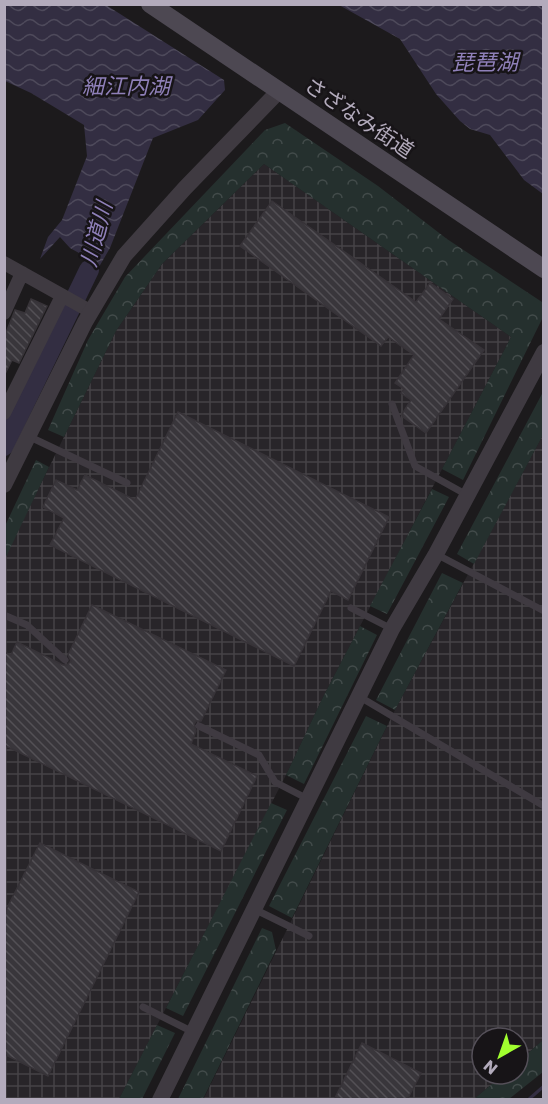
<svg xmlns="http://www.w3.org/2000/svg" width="548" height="1104" font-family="Poppins,'Noto Sans JP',sans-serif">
<defs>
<pattern id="industrial-grid" width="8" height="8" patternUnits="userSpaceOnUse" patternTransform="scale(1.5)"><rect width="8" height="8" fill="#282529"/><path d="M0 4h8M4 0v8" fill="none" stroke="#454246"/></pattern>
<pattern id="forest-crowns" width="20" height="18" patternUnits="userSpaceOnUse" patternTransform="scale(1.5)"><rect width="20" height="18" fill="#25302e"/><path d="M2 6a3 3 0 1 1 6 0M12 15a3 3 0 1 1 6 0" fill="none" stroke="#424b4a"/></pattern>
<pattern id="water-waves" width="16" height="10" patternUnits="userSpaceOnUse" patternTransform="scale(1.5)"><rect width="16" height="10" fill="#332e42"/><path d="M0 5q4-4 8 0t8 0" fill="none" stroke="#4e4a5b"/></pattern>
<pattern id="building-back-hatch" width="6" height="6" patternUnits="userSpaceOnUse" patternTransform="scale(1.5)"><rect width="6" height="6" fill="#39363b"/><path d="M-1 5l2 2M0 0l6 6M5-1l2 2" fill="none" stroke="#535055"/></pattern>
</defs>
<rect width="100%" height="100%" fill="#1c1a1c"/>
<path fill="url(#industrial-grid)" d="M264,164L511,337L323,697L286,775L119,1099H5L4,559L116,331L162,264Z
M543,435V1040L518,1062V1038H482V1074H504L474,1099L203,1100L395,710Z"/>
<path fill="url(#forest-crowns)" d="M285,123L378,186L447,239L542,302L543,317L463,480L442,469L511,337L264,164L162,264L116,331L64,437L48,430L88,340L125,277L265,130Z
M543,392V435L474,564L457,554Z
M36,460L49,467L5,559V526Z
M432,489L449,497L387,614L370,606Z
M442,573L463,583L395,710L376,700Z
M360,626L377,635L304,784L286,775L323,697Z
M366,716L387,726L292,918L269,906Z
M271,803L287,810L183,1016L166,1008Z
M262,928L272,932L276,950L203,1099H178Z
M157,1025L175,1033L142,1099H119Z
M543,1040V1072L509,1099H474L504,1074H518V1062Z"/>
<path fill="url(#water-waves)" d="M6,5H106L224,80L225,90L198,120L153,138L110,248L82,296L74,293L88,258L70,248L60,237L40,259L48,237L62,220L87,156L84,125L31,93L5,81L4,8Z
M339,5H543V194L524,180L490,135L470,129L460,121L436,94L400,39Z"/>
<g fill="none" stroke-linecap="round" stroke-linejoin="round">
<path stroke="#332e42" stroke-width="3" d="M528,1100L544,1086"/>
<path stroke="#332e42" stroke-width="20" d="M4,446L89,270"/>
</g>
<path fill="url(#building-back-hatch)" stroke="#373338" stroke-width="1.5" d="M272,201L416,302L430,283L453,299L439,319L484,350L426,433L403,417L402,414L411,400L401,393L404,389L395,383L414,355L388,337L381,346L240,246Z
M31,299L47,306L19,363L12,360L4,376V338L15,310L25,313Z
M178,412L389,517L348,600L331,591L294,666L50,545L64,518L43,507L56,480L77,490L85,475L135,500Z
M92,605L226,670L201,721H196L194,724L196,731L191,744L257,776L221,851L4,745V652L11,655L17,642L63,665H67L71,661L68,655Z
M40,843L139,892L48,1076L4,1054V914Z
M362,1043L421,1073L407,1100H334Z"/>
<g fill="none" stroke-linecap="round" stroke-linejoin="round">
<path stroke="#3f3a41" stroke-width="7" d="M392,404L415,466L467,495
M28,436L127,483
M436,554L544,611
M351,608L392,629
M4,615L27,625L65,660
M360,697L544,806
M199,726L259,755L275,782L308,799
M254,909L309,936
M143,1007L193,1032"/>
<path stroke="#3f3a41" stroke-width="14" d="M4,263L90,311
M4,313L22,273
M4,413L62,296"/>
<path stroke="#3f3a41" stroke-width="16" d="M4,485L85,322L124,256L185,188L279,91
M160,1100L392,629L436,554L544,352"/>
<path stroke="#4d4852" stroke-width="18" d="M150,4L544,269"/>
</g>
<g text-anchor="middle" stroke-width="5" stroke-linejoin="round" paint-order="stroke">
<g font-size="21" fill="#b3abbc" stroke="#171417">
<text transform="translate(359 118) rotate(34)" y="7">さざなみ街道</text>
</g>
<g font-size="22" font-style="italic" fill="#8f80b9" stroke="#171417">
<text x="485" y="70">琵琶湖</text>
<text x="126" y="94">細江内湖</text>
<text transform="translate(96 234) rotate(-75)" y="8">川道川</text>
</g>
</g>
<rect width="548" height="1104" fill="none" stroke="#b3abbc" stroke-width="12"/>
<g transform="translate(500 1056) rotate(220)"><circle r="28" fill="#171417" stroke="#555059" stroke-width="1.5"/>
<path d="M0-4.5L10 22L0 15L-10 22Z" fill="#a1ff2f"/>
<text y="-9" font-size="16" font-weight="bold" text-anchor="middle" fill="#b3abbc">N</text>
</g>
</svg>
